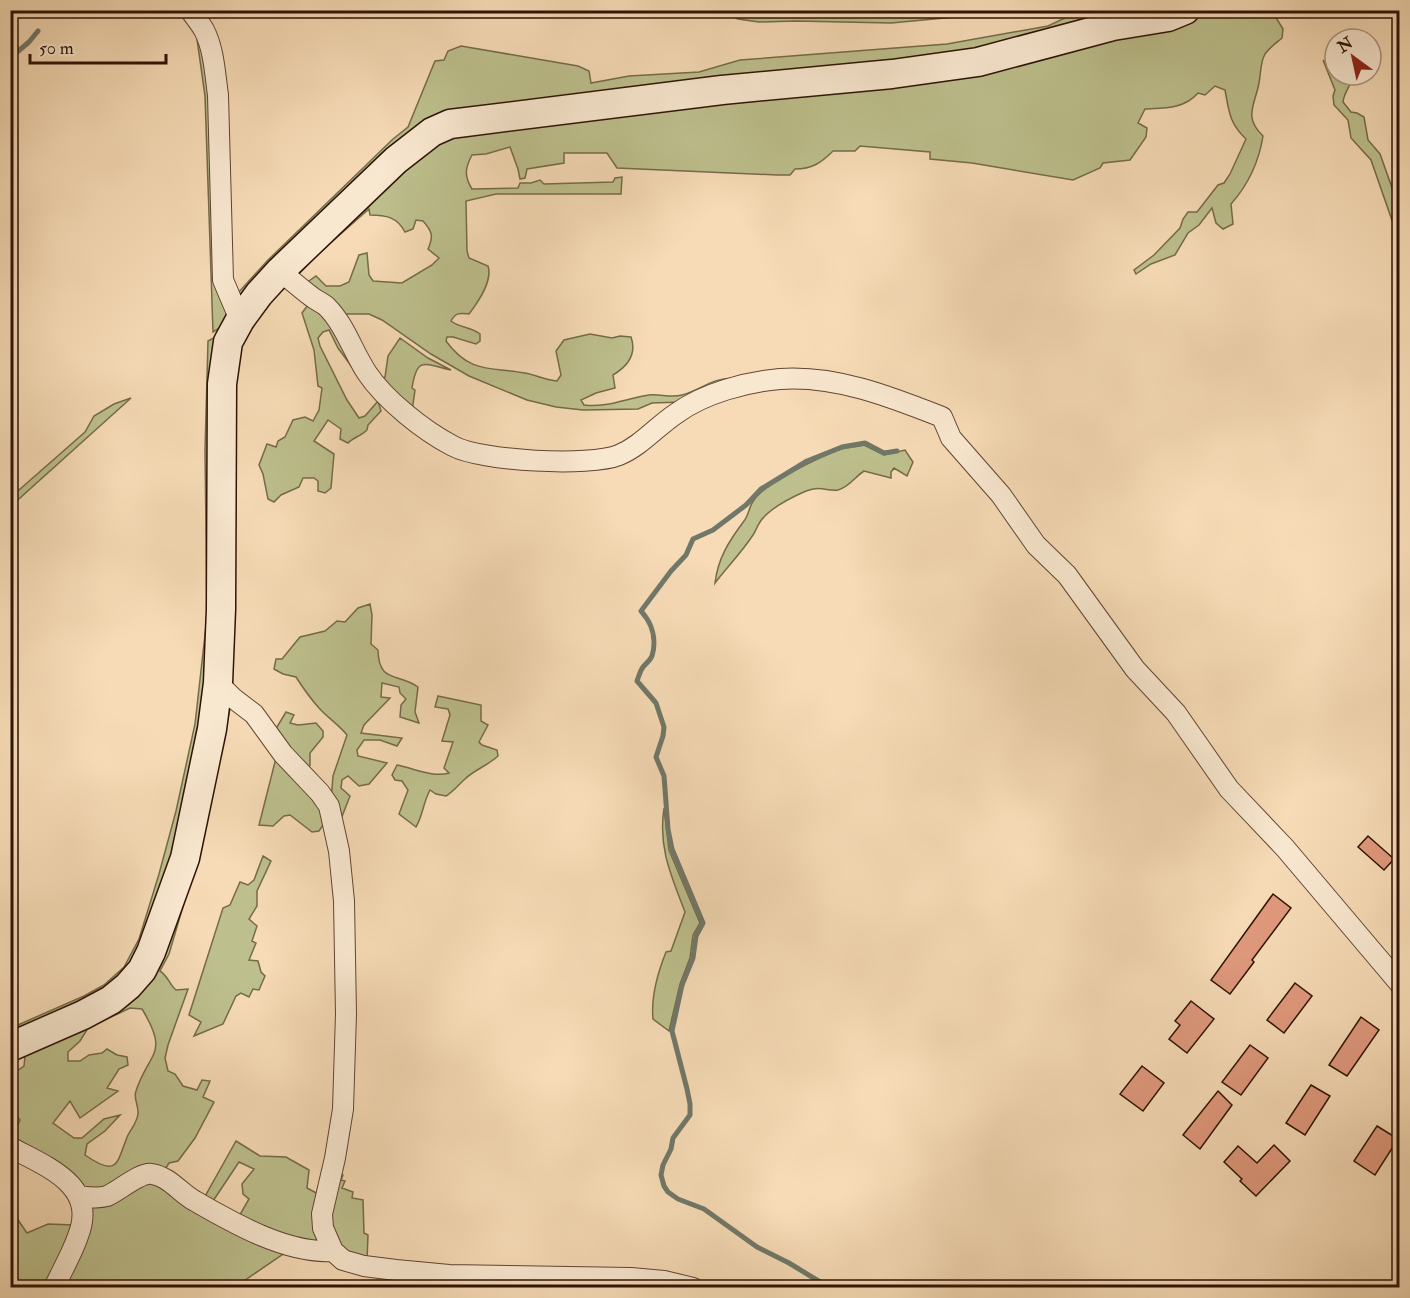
<svg xmlns="http://www.w3.org/2000/svg" width="1410" height="1298" font-family="'IM FELL Double Pica',serif">
<rect width="100%" height="100%" fill="#f6dbb6"/>
<filter id="stains"><feTurbulence type="fractalNoise" baseFrequency=".00333" numOctaves="4"/><feColorMatrix values="0 0 0 0 .2 0 0 0 0 .09 0 0 0 0 .02 0 0 0 .5 -.17"/></filter>
<radialGradient id="worn" r=".72"><stop offset=".6" stop-color="#630" stop-opacity="0"/><stop offset="1" stop-color="#630" stop-opacity=".3"/></radialGradient>
<path fill="#bdc08d" stroke="#766a49" stroke-width="1.5" fill-rule="evenodd" d="M721,11H1022L891,23L796,21L759,22L738,19Z
M1066,11H1081L1087,21L965,52L473,110L243,303L237,294L268,260L393,139L408,127L435,61L444,60L448,51L461,46L578,66L589,71L591,83L629,76L699,72L740,60L947,44L1048,26L1065,18L1070,12Z
M1217,11H1272L1283,29L1282,38C1276,43 1269,48 1265,54C1260,63 1261,73 1259,83C1255,105 1243,117 1263,136C1259,161 1248,185 1231,204L1233,224L1223,229L1216,223L1212,208L1199,225L1188,233L1175,255L1151,264L1136,274L1134,270L1154,255L1180,228L1183,219L1188,212H1197L1218,185L1224,183L1230,174L1246,139C1229,123 1229,111 1225,90L1215,86L1205,95L1198,93C1184,109 1165,108 1145,109L1138,123L1147,128L1146,137L1130,160L1103,163L1100,168L1073,180L972,163L930,159V152L860,146L855,151H833C821,163 812,169 795,169L790,175H777L617,168L607,153H564V163L527,169L525,178L520,179L518,169L510,147L486,154L472,155C465,168 464,176 472,189L518,188L520,183H531L540,180L544,184L613,182L615,178L622,177L621,194H496L466,201L467,251L469,258L488,266C493,281 478,302 469,314C460,313 456,312 451,321C460,328 472,327 480,334V341L476,344L453,337H447L446,341C470,374 491,367 525,373C536,375 546,380 557,381L561,375L556,351L564,340L590,334L612,338L620,336L631,337C637,354 628,366 613,375L615,388L596,393L581,400L584,405C607,408 627,398 649,395C661,394 671,398 682,395C704,389 710,378 735,378L681,402L652,403L638,409L583,410L556,407L527,400L469,376L431,354L382,320L369,314H336L302,286L316,276L326,286H340L349,282L359,255L367,253L369,275L373,281L402,283L432,265L439,258L428,249C434,236 432,231 423,221L416,220L413,229L405,232C397,217 386,215 370,215L369,209L318,254L295,278L294,270L394,179L446,139L1191,20Z
M195,25L205,46L231,321L213,332L205,96Z
M1323,60L1341,81L1344,75H1354C1351,85 1344,92 1343,102L1351,112L1357,113L1364,117L1368,140L1380,154L1400,210L1399,296L1395,229L1371,160L1351,138L1348,120L1334,105L1333,96L1335,90Z
M311,301L321,308L355,371L338,348L329,330L323,332L318,338L320,346L347,400L359,418L365,416L378,401L381,411L368,425L367,430C361,436 354,437 348,443L340,439L341,429L328,420L314,441L334,454L331,488L325,493L318,491V481L314,478H303L299,487L281,495L274,502L268,499L263,474L259,465L267,444L276,447L278,441L285,437L293,420L305,417L313,421L319,410L322,388L318,386L314,350L302,313Z
M228,330L208,675L174,845L160,893L125,978L11,1037V1028L84,996L104,985L124,967L139,939L159,874L176,811L195,724L207,617L205,450L208,341Z
M400,338L428,358L451,370C424,364 417,356 412,388L415,390L412,411L378,381L385,377L388,356Z
M131,398L11,506V497L85,432L94,416L114,404Z
M864,445L884,455L905,450L913,462L907,476L894,468L891,472V478L864,471C856,476 848,488 838,490C828,492 821,485 806,491C790,498 769,508 760,522C757,526 756,531 753,535C742,552 727,567 715,583C718,558 729,541 744,521C749,515 749,506 754,500C766,482 820,457 841,449C848,447 857,447 864,445Z
M370,604L372,615L371,644L378,650C379,684 397,672 418,687L415,712L419,723L400,717L401,705L406,699L400,693L399,687L382,683L381,697L390,698L364,725L361,733L402,738L397,746L380,740H364L357,750L358,756L387,763L369,784L359,786L348,776L342,780L341,788L350,796L339,824L331,801L333,776L347,735C339,725 328,718 319,708C310,698 303,688 296,677L283,674L274,669L276,659H282L300,637L325,631L337,621L345,622L358,608Z
M438,696L481,705V721L488,725L479,742L482,745L497,750L498,756C487,766 474,770 465,779C458,785 454,791 446,796L436,794L430,790C423,803 423,815 416,827L399,814L408,790L402,781L395,780L392,775L397,765C413,768 434,778 449,773L444,768L453,742L442,741L450,715L448,709L435,707Z
M231,704L200,849L169,954L160,971C168,976 169,984 176,990L188,989L168,1045L165,1058L168,1071L175,1074L183,1086L197,1090L202,1080L210,1081L203,1097L214,1102L195,1138L178,1161L169,1163L162,1174L107,1191L83,1190L11,1142V1135L15,1132L20,1120L11,1110V1103L15,1100L16,1089L11,1075L24,1066L25,1056L11,1061V1056L117,1007L227,707ZM130,1008L142,1009C170,1055 149,1051 136,1091C133,1098 139,1106 138,1114C137,1122 132,1128 128,1135C117,1161 119,1179 85,1155L87,1144L105,1131L120,1115L104,1119L82,1138H74L53,1123L70,1101L80,1118L118,1091L107,1088L119,1069L128,1065L127,1057L117,1055L107,1049L102,1053L89,1055L80,1061H68V1052L80,1041L88,1028Z
M286,712L294,715L290,723L298,725L316,723L323,731V737L310,753V765L306,772L274,732Z
M277,754L309,790L327,819L319,831L312,832L290,815L284,816L273,826L259,825Z
M664,808L669,850L700,923L693,935L690,958L680,984L669,1031L653,1019C651,998 658,972 666,952L671,951L685,912C671,875 658,848 664,808Z
M263,856L271,861L257,891V906L249,919L257,926L252,941L256,943L249,960L258,961L261,972L265,976L259,990L253,989L249,997L241,993L236,996L223,1024L194,1036L201,1022L189,1015L223,908L230,905L240,882L248,885L254,880Z
M236,1141L260,1156L286,1157L309,1170L307,1188L320,1195L317,1243L310,1244L238,1218L249,1199L243,1194L242,1184L254,1169L239,1162L211,1204L203,1200Z
M340,1173L343,1175L341,1180L345,1181L342,1188L353,1192L352,1198L363,1200L364,1233L368,1235L367,1261L350,1256L328,1230Z
M149,1179L289,1250L235,1287L60,1288L87,1202Z
M10,1208L27,1233L48,1224L73,1225L46,1287H11Z"/>
<g fill="none" stroke-linecap="round" stroke-linejoin="round">
<path stroke="#717869" stroke-width="5" d="M10,58L29,42L38,31
M830,1288L789,1263L757,1247L704,1209L678,1199L668,1192L664,1186L661,1175L663,1165L671,1149L673,1138L690,1115V1104L687,1089L672,1031L682,985L693,958L696,936L703,923L672,849L668,829L664,776L656,757L663,736L664,727L656,703L637,681C639,676 640,671 643,667C646,663 650,661 652,656C657,639 652,623 641,611L671,571L686,555L693,539L713,530L746,505L761,489L807,461L842,447L865,443L884,453L897,451"/>
</g>
<path fill="#e0997d" stroke="#2e1305" stroke-width="1.5" d="M1368,836L1394,859L1384,870L1358,847Z
M1273,894L1291,908L1252,960L1254,962L1230,994L1211,980Z
M1295,983L1312,996L1284,1033L1267,1020Z
M1191,1001L1214,1019L1187,1053L1169,1039L1180,1025L1175,1021Z
M1361,1017L1379,1030L1347,1076L1329,1065Z
M1250,1045L1268,1058L1241,1095L1222,1082Z
M1142,1066L1164,1083L1143,1111L1120,1094Z
M1311,1085L1330,1096L1305,1135L1286,1123Z
M1218,1091L1232,1105L1200,1149L1183,1135Z
M1377,1126L1398,1139L1375,1175L1354,1161Z
M1274,1145L1290,1161L1256,1196L1240,1181L1242,1179L1224,1162L1238,1146L1257,1163Z"/>
<g fill="none" stroke-linecap="round" stroke-linejoin="round">
<defs>
<path id="minor" d="M190,10C195,17 200,23 204,30C214,49 215,74 218,95L223,280L240,320
M280,271C291,280 301,289 312,297C317,301 323,303 327,307C345,325 353,352 367,373C385,400 424,431 453,446C480,461 590,467 619,455C641,446 657,426 677,413C705,393 746,382 780,379C836,375 891,397 942,417L951,438L1001,495L1036,545L1067,575L1135,669L1176,713L1229,789L1285,848L1400,984
M218,683L233,698L254,714L283,754L320,793L329,806L339,851L344,901L346,1014L343,1109L335,1158L322,1214L323,1228L333,1251L343,1260L364,1266L396,1270L449,1275L631,1278L664,1281L693,1288
M10,1147C47,1167 98,1185 78,1236C72,1254 62,1270 54,1288
M79,1196C88,1197 97,1199 107,1196C119,1191 140,1172 152,1174C170,1177 180,1193 195,1201C233,1223 287,1254 333,1251"/>
<path id="secondary" d="M10,1047L83,1015L111,1000L128,986L142,970L151,952L185,858L212,729L218,683L221,609L222,384L228,342L240,320L259,294L280,271L396,160L432,132L450,124L722,90L892,74L978,62L1113,26L1168,17L1185,10"/>
</defs>
<use href="#minor" stroke="#604531" stroke-width="22"/>
<use href="#secondary" stroke="#2e1305" stroke-width="31"/>
<use href="#minor" stroke="#f9e8d0" stroke-width="20"/>
<use href="#secondary" stroke="#f9e8d0" stroke-width="28"/>
</g>
<rect width="1410" height="1298" fill="none" stroke="#f6dbb6" stroke-width="36"/>
<rect x="12" y="12" width="1386" height="1274" fill="none" stroke="#2e1305" stroke-width="3"/>
<rect x="18" y="18" width="1374" height="1262" fill="none" stroke="#2e1305" stroke-width="1.5"/>
<g transform="translate(1353 57) rotate(327)"><circle r="28" fill="#f9e8d0" stroke="#a8937f" stroke-width="1.5"/>
<path d="M0-4.5L10 22L0 15L-10 22Z" fill="#8f2418"/>
<text y="-9" font-size="16" font-weight="bold" text-anchor="middle" fill="#2e1305">N</text>
</g>
<path d="M30 54v9h136v-9" fill="none" stroke="#2e1305" stroke-width="3"/>
<text x="39" y="54" font-size="18" fill="#2e1305" stroke="#f9e8d0" stroke-width="4.5" paint-order="stroke">50 m</text>
<rect width="100%" height="100%" filter="url(#stains)"/>
<rect width="100%" height="100%" fill="url(#worn)"/>
</svg>
